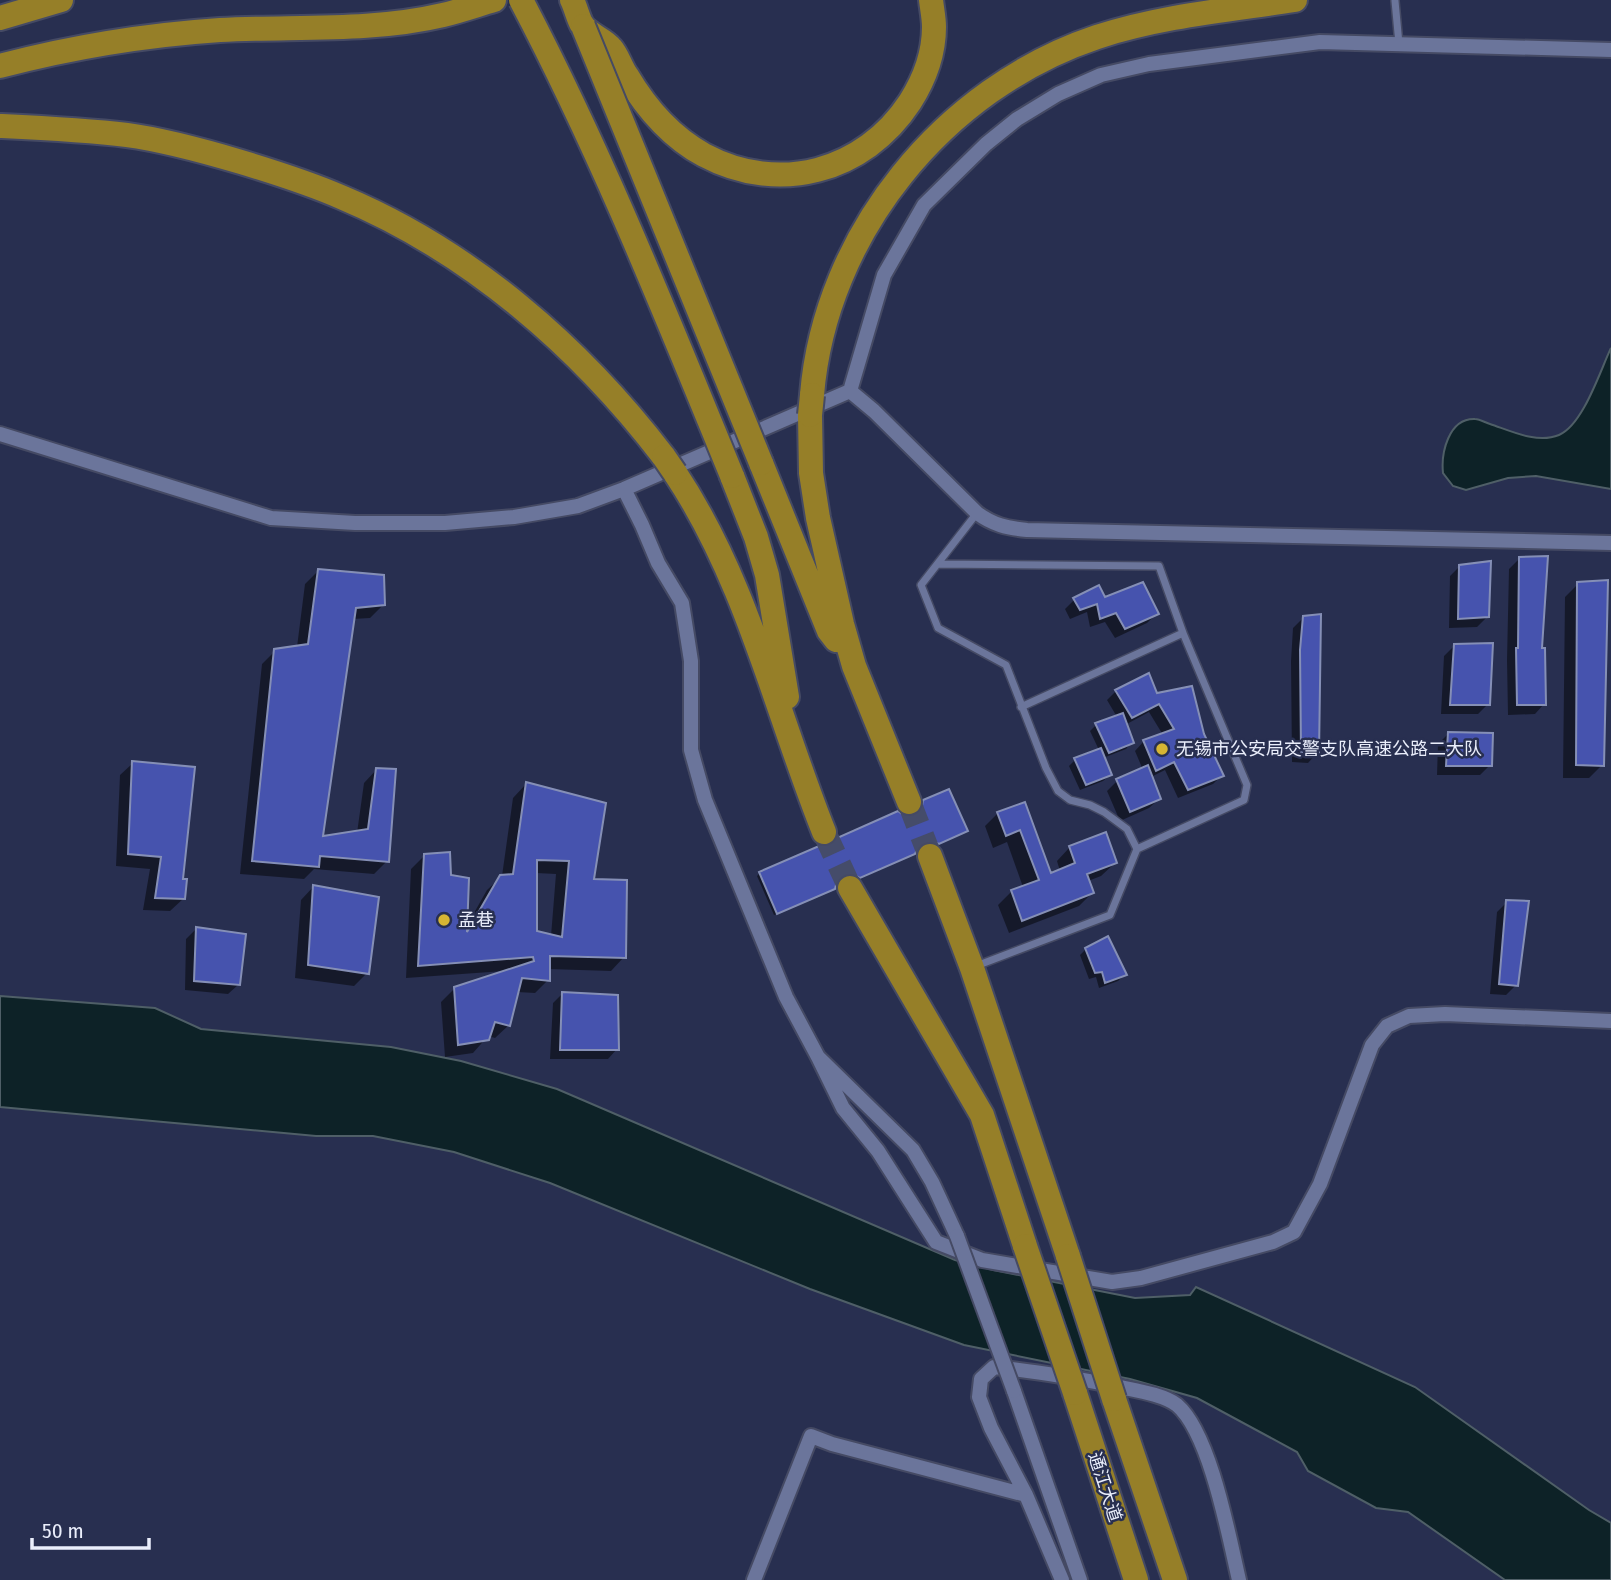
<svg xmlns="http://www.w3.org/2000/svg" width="1611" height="1580" font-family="'Fira Sans Condensed','Noto Sans SC',sans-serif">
<rect width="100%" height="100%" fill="#282f50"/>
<path fill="#0d2227" stroke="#4f5f67" stroke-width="2" d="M1611,348V489L1536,476L1508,478L1466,490L1453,486L1443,473C1441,454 1448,418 1475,419C1480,419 1486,423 1490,424C1511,431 1537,444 1559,435C1583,425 1600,371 1611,348Z
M0,996L155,1008L201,1029L391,1047L461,1061L557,1089L955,1260L993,1270L1135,1298L1190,1295L1196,1287L1415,1387L1589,1510L1611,1523V1580H1505L1408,1512L1376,1508L1308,1471L1297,1452L1197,1398L1130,1379L964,1345L810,1289L550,1183L454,1152L373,1136H316L0,1107Z"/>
<path fill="#0007" fill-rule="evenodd" d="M1519,559L1541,650L1544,704L1535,714L1508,715L1507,660L1509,569Z
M1460,566L1487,617L1477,627L1449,628L1450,576Z
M318,571L383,605L370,618L353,619L321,838L357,833L364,783L377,769L387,861L374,874L314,869L304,879L240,874L262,664L275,651L297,647L305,584Z
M1578,584L1602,765L1589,778H1563L1565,597Z
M1074,600L1157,613L1147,623L1115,638L1105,622L1090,627L1087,612L1070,619L1065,609Z
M1303,618L1317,753L1308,763L1292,762L1291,661L1293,628Z
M1454,646L1488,704L1478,714H1441L1444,656Z
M1116,691L1156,695L1203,734L1222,775L1213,784L1178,798L1165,770L1151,777L1159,799L1149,808L1120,821L1107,791L1117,781L1143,770L1135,751L1144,741L1163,735L1149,712L1125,725L1132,742L1126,749L1103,758L1110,775L1103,781L1080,790L1069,766L1075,760L1099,750L1090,731L1096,725L1117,717L1107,700Z
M1448,734L1490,765L1480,775H1437L1438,744Z
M133,763L182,880L183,899L170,911L143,910L150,869L116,866L120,775Z
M526,784L592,881L624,957L611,971L548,969V980L535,993L517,992L509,1025L495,1038L488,1036L473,1053L445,1057L441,1002L455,988L504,971L406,978L411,869L425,855L449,877L466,927L487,890L502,876L513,798ZM536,873L556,874L551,936L535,932Z
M924,801L966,831L935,846L928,843L920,844L911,856L857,880L847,875L839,877L831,891L774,915L757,876L760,873L919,814Z
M1024,804L1050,875L1060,871L1057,861L1070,847L1115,863L1101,876L1088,881L1092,893L1079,906L1009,933L998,905L1012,891L1023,887L1007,842L993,848L985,826L998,813Z
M314,886L367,973L354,986L295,978L301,900Z
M1507,902L1516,985L1506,995L1490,994L1497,912Z
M196,929L238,985L228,994L185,990L186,939Z
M1086,949L1124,975L1118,981L1099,988L1096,977L1089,979L1080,955Z
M563,993L617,1049L608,1059H550L553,1003Z"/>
<path fill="#4653ae" stroke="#858fb6" stroke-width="2" fill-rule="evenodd" d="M1548,556L1542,648H1545L1546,705H1517L1516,648H1518L1519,557Z
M1491,561L1489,617L1458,619L1459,565Z
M318,569L384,575L385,605L356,608L323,836L368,829L376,768L396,769L389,862L320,856L319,867L252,861L274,649L308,644Z
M1608,580L1604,766L1576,765L1577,582Z
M1143,582L1159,614L1125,629L1116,613L1100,619L1097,604L1080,610L1073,598L1099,585L1105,597Z
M1321,614L1319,754L1301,752L1300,650L1303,616Z
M1493,643L1490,705H1450L1454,644Z
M1149,673L1157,693L1192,686L1204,734L1224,776L1188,790L1174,762L1156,771L1143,740L1174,729L1159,704L1132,718L1115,690Z
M1123,713L1134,743L1109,753L1095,723Z
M1448,732L1493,733L1492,766H1446Z
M1101,748L1112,775L1086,785L1074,758Z
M132,761L195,767L183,879H187L185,899L155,898L161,857L128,854Z
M1148,765L1161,799L1130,812L1116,779Z
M526,782L606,803L594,879L627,880L626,958L550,956V981L522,978L510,1026L495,1022L489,1040L458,1045L454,987L534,961L533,957L418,966L424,854L450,852L451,875L469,878L467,932L500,875L513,874ZM537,860L569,861L562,937L537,931Z
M949,789L968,831L939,844L932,841L924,842L918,847L915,854L860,878L851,873L843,875L837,881L835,889L777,914L759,872L819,846H830L837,838L898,811L906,817L915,815L921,811L923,800Z
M1025,802L1051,873L1075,863L1069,846L1106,832L1117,863L1087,874L1094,893L1022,921L1011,890L1039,880L1020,830L1006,836L997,812Z
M313,885L379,897L369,974L308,965Z
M1506,900L1529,901L1518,986L1499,984Z
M196,927L246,934L240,985L194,981Z
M1108,936L1127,975L1105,983L1102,972L1095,973L1085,948Z
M562,992L618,995L619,1050H560Z"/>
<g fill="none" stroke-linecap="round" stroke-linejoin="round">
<path stroke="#454c6a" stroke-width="24" stroke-dasharray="24 12" stroke-linecap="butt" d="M909,802L930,856
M824,832L850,888"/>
<defs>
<path id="lane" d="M1395,1L1399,44
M977,513L921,585L938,628L1006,665L1046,768L1058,791L1070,800L1090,805L1104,812L1127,829L1137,849
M938,564L1159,566L1183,633L1021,707
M976,966L1110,915L1137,849L1244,800L1247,785L1183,633"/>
<path id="street" d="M1611,50L1320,42L1149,64L1101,75L1058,94L1017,119L986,144L924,205L884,275L850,391L874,411L977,513C993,525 1007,528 1027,530L1611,543
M0,434L271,518L355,523H445L514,517L578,506L624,489L850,391
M624,489L642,525L658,563L682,603L691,661V750L705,800L786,997L818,1057L913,1150L932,1182L957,1236
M818,1057L843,1108L878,1151L936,1242L982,1260L1112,1282L1141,1278L1273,1242L1294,1232L1320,1184L1372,1045L1387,1026L1409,1016L1445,1014L1611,1021
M1014,1391L1080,1580
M754,1580L811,1436L832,1444L1026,1495
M1062,1580L1026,1495L991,1428L979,1397L981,1379L994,1367C1035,1371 1075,1378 1116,1386C1133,1390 1163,1394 1177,1405C1210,1433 1229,1537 1239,1580"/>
<path id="highway" d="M572,0C576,8 578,18 582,25C589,35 604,39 611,48C618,56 621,68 627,76C646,108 671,137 704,155C779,195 864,172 910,102C924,80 934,53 934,27C934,18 932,9 931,0
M0,18L61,0
M0,66C72,47 146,35 220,30C294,26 371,32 443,15C460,11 477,5 494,0
M0,126C42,128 85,130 127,135C165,140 204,151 241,162C274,172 309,183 341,197C470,251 580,347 664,457
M812,395C825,234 944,88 1097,37C1161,16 1229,10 1295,0
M810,415L811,473L818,518L842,624L854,666L909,802
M761,463L829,631L836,640
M675,473C747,581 776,712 824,832
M732,476L756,537L767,575L787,697
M930,856L972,968L1068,1256
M850,888L982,1115L1025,1246
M1075,1393L1136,1580
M1114,1399L1175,1580"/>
</defs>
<use href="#lane" stroke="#454a64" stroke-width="10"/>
<use href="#street" stroke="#454a64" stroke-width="18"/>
<use href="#highway" stroke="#454a64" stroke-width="28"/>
<use href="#lane" stroke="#6b759b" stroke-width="7"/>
<use href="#street" stroke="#6b759b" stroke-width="14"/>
<use href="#highway" stroke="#967f28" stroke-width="24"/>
<defs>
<path id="street-bridge" d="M957,1236L1014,1391"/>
<path id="highway-bridge" d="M521,0C602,154 666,315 732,476
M583,26L761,463
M810,415L812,395
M664,457L675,473
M1025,1246L1075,1393
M1068,1256L1114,1399"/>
</defs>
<use href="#street-bridge" stroke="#454a64" stroke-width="18" stroke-linecap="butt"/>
<use href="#highway-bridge" stroke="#454a64" stroke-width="28" stroke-linecap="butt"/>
<use href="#street-bridge" stroke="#6b759b" stroke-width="14"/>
<use href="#highway-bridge" stroke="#967f28" stroke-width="24"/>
</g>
<g fill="#d6b534" stroke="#282f50" stroke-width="2.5">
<circle cx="1162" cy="749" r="7"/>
<circle cx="444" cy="920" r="7"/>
</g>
<g text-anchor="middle" stroke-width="5" stroke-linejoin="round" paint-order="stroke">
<g font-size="18" fill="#eaeefb" stroke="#282f50" text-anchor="start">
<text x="1176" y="755">无锡市公安局交警支队高速公路二大队</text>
<text x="458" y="926">孟巷</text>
</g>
<g font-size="18" fill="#eaeefb" stroke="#282f50">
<text transform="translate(1105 1487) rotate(72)" y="6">通江大道</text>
</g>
</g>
<path d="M32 1538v10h117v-10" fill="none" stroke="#eaeefb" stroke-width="3.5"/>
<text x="42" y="1538" font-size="21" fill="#eaeefb" stroke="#282f50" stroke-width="5" paint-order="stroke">50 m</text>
</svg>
